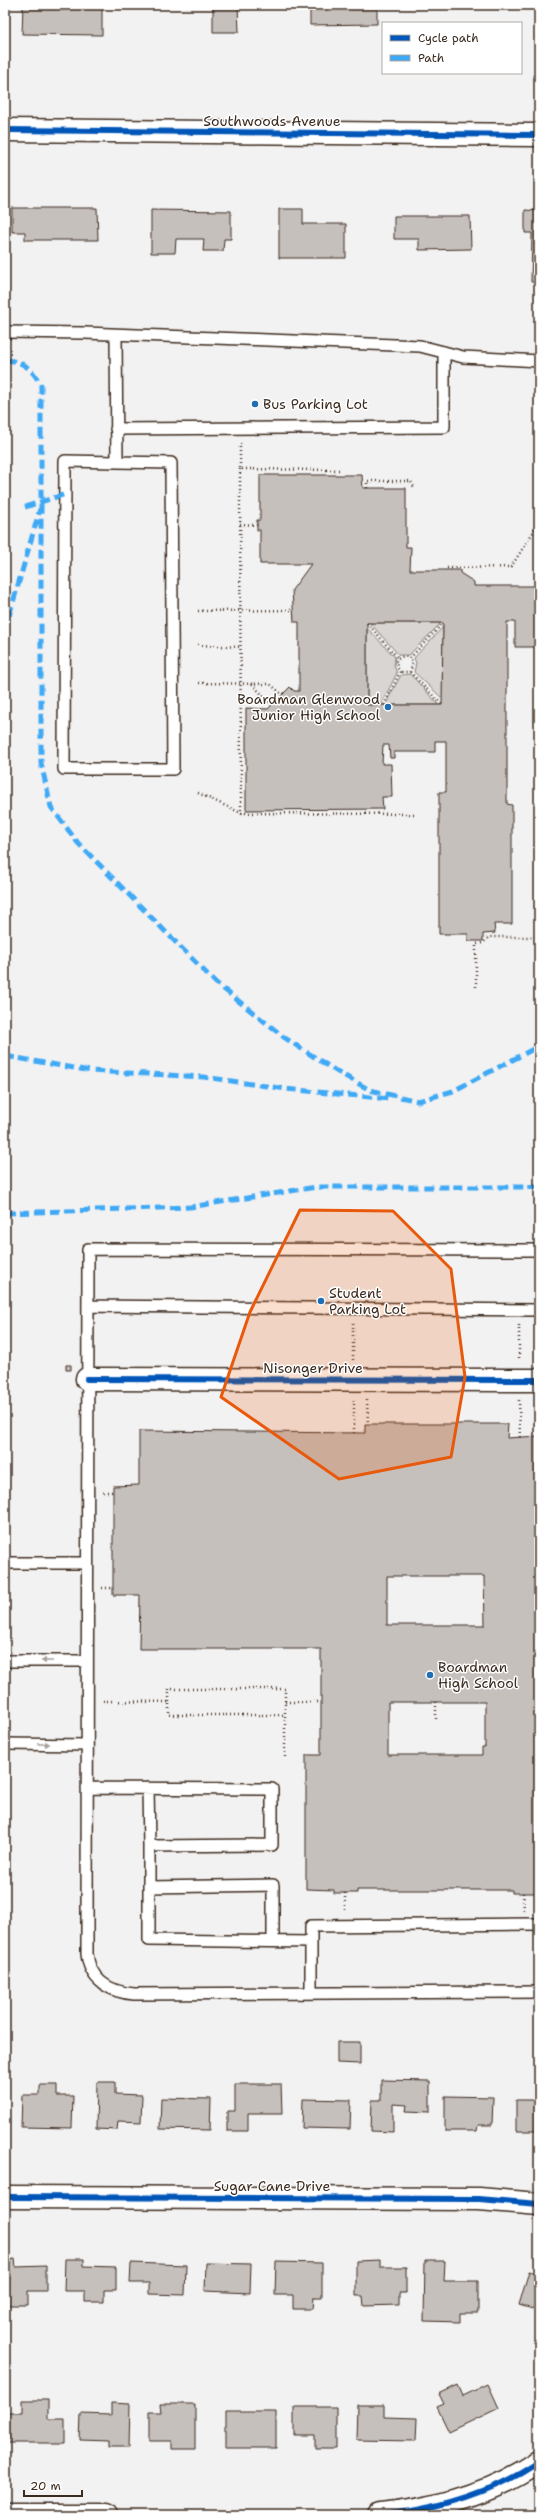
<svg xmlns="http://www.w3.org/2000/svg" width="544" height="2520" font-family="'Shantell Sans',sans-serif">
<rect width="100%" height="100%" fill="#f3f2f2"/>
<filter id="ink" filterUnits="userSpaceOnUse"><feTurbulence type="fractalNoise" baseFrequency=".025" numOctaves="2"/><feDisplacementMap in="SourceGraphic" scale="8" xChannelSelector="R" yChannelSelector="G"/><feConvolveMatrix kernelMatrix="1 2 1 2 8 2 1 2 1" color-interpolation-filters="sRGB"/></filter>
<g filter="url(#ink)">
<path fill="#d8d5d2" stroke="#8a8078" d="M370,623H441L409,655H399Z
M443,627V699L414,672L416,663L414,658Z
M367,628L395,657L394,666L397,673L381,705H367Z
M410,674L439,705H388V699L401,675Z"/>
<path fill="#c6c0bd" stroke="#3b2a1e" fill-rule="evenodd" d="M23,5H102V35L22,34Z
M179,5H238L239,32H213V6Z
M310,5H377V24L310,25Z
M12,208H97L98,240H25V232H12Z
M279,209H303V224H346V258H279Z
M151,210L231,211V239H224L223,251H203L204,239H176L175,253H151Z
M525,210L539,211V282H531L532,233H525Z
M394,216H470L471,249L419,250V239H394Z
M260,475H362L363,488H406V547H411L410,570H460V573L474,582V586H539V647H515V622H507V804L512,805V924H494L495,933L483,934V941H468V934H439V792H446V741H435V752H394V758H390L389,745H383L382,764H391L392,797H382L383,809L246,810V708L268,709L290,687L294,691H299V622H294L292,590L311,564H260V530H257V520H260ZM367,623H443L442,705H367Z
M66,1365H71V1370H66Z
M365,1424H508L507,1438L539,1436V1890H535V1893H512V1890H357V1893H334V1890L306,1889V1755H321V1649H139L140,1595H113V1486L139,1485V1431L365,1433ZM387,1576H484L485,1625H387ZM388,1702H485V1747H482V1755H388Z
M337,2042H360V2064L337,2063Z
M381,2080L430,2081V2112L406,2111L407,2105L393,2104V2132L371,2131L372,2100H381Z
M97,2082H115V2094L142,2095L141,2122L118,2121L117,2130L96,2129Z
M235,2084H281L282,2113H248V2131H227V2111H235Z
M40,2085H57V2096H73L72,2128L21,2127L22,2095H40Z
M445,2096L493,2097L492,2125H478L477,2131H445Z
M161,2098L211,2099L210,2130L160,2129Z
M303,2099L351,2100L350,2129L302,2128Z
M516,2100H539V2131H516Z
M15,2259L16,2267L46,2266V2291H28V2305H5V2260Z
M65,2259H84V2266L116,2267V2290H104V2302H85V2291H64Z
M380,2260V2267H406V2293H399V2305L364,2306L363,2296H356V2261Z
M425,2261H445L444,2281H478V2313H460V2322L424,2321Z
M276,2262L322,2263V2297H314L313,2309H293V2295H275Z
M131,2263L186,2265L185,2295L149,2294V2283H130Z
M206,2263L251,2264L250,2293L205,2291Z
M529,2271L539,2274V2311L519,2305Z
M488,2384L499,2408L449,2432L437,2407L444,2404L439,2394L458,2385L463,2396Z
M22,2400H48V2419H65V2443H5V2413H22Z
M111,2403L130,2404L129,2447H108V2441L80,2440L81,2414L111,2415Z
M160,2404H195V2449H172V2441H149V2412H161Z
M357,2405H384V2417L417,2418L416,2441L356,2440Z
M294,2407H336V2448H315V2435H294Z
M226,2412H276V2448H226Z"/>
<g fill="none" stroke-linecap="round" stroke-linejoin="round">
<defs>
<path id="service" d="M5,332L85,333L420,346L463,357L539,361
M116,335L117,462L65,461L64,769H173L171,463L117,462
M116,429L444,427V352
M539,1250L88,1249L87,1954C90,1980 109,1992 134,1994L539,1992
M88,1306L539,1310
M5,1563H86
M5,1661H86
M5,1744L87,1745
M87,1788L272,1789V1845L149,1846L148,1788
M149,1846V1940L311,1942V1993
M149,1887L273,1885V1941
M311,1942V1926L539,1924"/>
<path id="minor" d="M87,1379L539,1380
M5,2197L479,2199L539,2204
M5,2515H107
M379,2515C436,2510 491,2494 539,2462"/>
<path id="tertiary" d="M5,130L539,135"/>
</defs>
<use href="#service" stroke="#3b2a1e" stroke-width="14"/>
<use href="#minor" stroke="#3b2a1e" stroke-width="25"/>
<use href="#tertiary" stroke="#3b2a1e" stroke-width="25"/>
<path stroke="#3b2a1e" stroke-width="2.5" stroke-dasharray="1 3" stroke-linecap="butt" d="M240,443V469L339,470
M240,469L241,813L414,814
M367,488V481H411L414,488
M240,524L257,525
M447,568L511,567L539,523
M198,611L293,610
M367,623L398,658
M198,645L242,647
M410,658L443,623
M410,672L442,705
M199,683L270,684L283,695
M252,684L272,705
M384,705L400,672L397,667L396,660L403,656L409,657L413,662L410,672H400
M198,793L243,814
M476,987V944L483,943L489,937H539
M519,1325V1360
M353,1360V1323
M354,1400V1433
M367,1400L368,1424
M519,1400L520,1438
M103,1492H113
M102,1588H113
M103,1701L169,1702V1715H285
M169,1702V1689H285V1759
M285,1702H321
M436,1702V1719
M345,1893V1911
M523,1893L524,1911"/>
<use href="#service" stroke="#fff" stroke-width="11"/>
<use href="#minor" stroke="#fff" stroke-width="22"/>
<use href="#tertiary" stroke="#fff" stroke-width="22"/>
<path stroke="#3fa9f5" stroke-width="5" stroke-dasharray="10 5" stroke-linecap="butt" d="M5,360C24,361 32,369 41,385V763L51,807L78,843L216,983L285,1038L336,1071L370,1090L418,1101L453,1091L539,1046
M25,507L66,494
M5,630L40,509
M5,1056L91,1071L204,1077L286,1089L390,1099
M5,1213L190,1207L316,1187H539"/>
<defs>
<path id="cycleway" d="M5,130L539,135
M87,1379L539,1380
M5,2197L479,2199L539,2204
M5,2515H107
M379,2515C436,2510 491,2494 539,2462"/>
</defs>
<use href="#cycleway" stroke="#fff" stroke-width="8"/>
<use href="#cycleway" stroke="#0057b8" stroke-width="6"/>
</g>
<defs><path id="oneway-solid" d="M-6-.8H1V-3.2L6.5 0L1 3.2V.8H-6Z"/></defs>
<g fill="#a79f9a">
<use href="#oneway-solid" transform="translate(47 1661) rotate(180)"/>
<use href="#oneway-solid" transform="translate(44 1744)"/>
</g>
</g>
<path fill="#e8590c" fill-opacity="0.2" stroke="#e8590c" stroke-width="3" stroke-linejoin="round" d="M300,1210L393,1211L451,1269L465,1377L451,1457L339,1479L221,1397L250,1312Z"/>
<g fill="#1f6fb2" stroke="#fff" stroke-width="1.5">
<circle cx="255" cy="404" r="4"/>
<circle cx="388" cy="707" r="4"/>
<circle cx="321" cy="1301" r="4"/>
<circle cx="430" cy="1675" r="4"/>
</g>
<g text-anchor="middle" stroke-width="3" stroke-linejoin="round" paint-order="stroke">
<g font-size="14" fill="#3b2a1e" stroke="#fff">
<text x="272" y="126">Southwoods Avenue</text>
<text x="313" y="1373">Nisonger Drive</text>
<text x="272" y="2191">Sugar Cane Drive</text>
</g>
<g font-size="14" fill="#3b2a1e" stroke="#fff" text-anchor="start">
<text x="263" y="409">Bus Parking Lot</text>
<text x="380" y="704" text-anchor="end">Boardman Glenwood<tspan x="380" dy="16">Junior High School</tspan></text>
<text x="329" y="1298">Student<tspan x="329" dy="16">Parking Lot</tspan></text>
<text x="438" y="1672">Boardman<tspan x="438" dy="16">High School</tspan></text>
</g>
</g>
<rect width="544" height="2520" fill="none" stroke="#fff" stroke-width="20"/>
<rect x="10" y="10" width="524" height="2500" fill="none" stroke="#3b2a1e" stroke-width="1.5" filter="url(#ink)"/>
<rect x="382" y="22" width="140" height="52" fill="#ffffff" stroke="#b1aaa5"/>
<rect x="390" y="35" width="20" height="6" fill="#0057b8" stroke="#b1aaa5"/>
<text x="418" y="42" font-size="12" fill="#3b2a1e">Cycle path</text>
<rect x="390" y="55" width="20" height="6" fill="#3fa9f5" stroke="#b1aaa5"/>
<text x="418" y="62" font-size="12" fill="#3b2a1e">Path</text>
<path d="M24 2490v6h58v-6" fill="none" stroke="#3b2a1e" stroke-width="2"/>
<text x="30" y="2490" font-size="12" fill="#3b2a1e" stroke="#ffffff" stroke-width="3" paint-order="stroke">20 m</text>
</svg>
